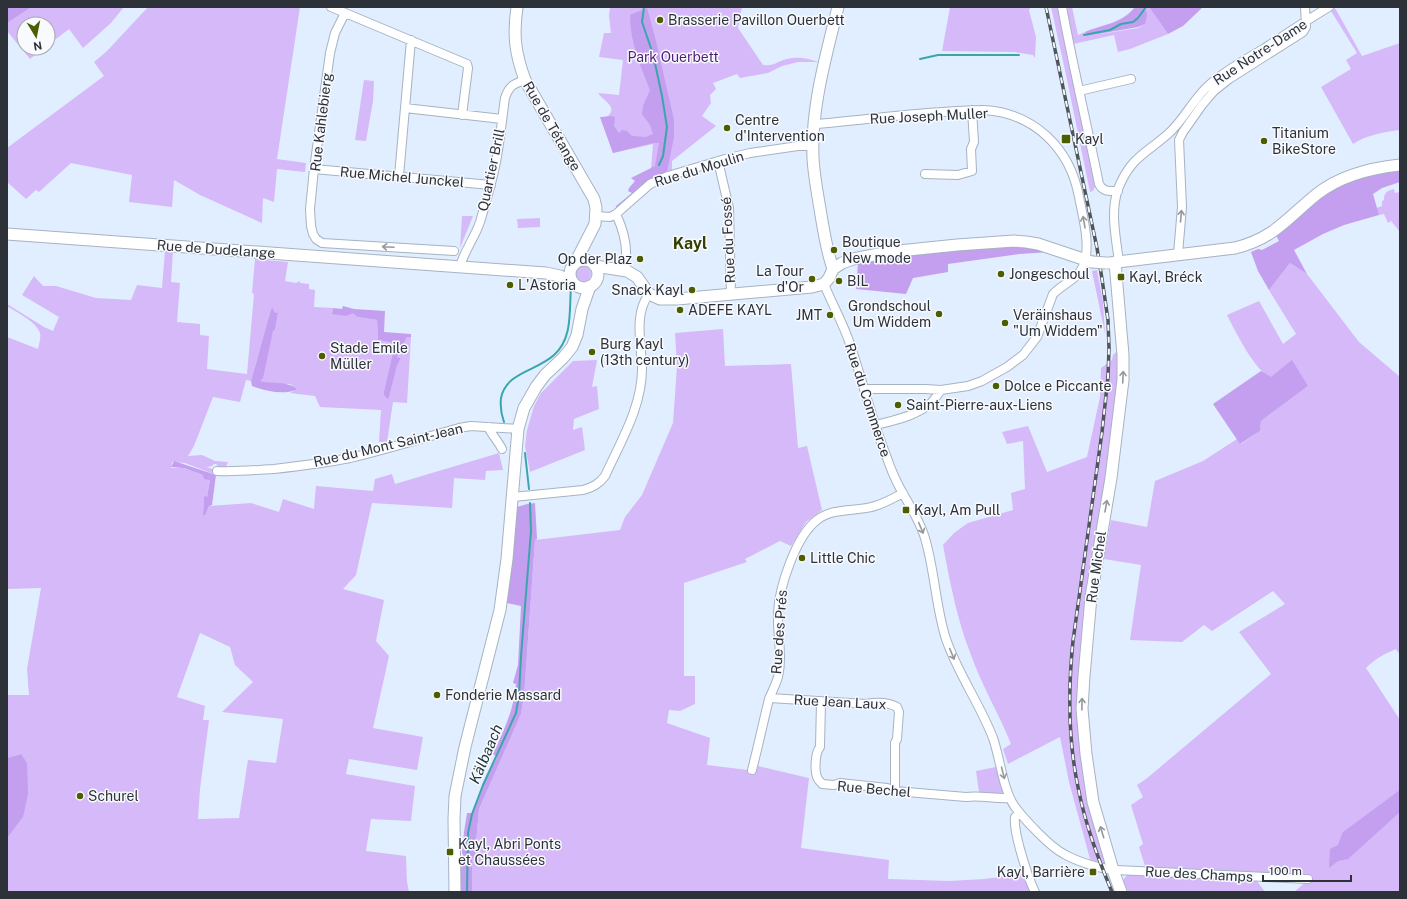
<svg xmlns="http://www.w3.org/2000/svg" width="1407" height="899" font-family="'Public Sans',sans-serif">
<rect width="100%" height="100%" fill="#e1eeff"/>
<path fill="#d6b9f9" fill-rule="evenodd" d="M7,7H124L111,23L83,48L69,29L48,45V24H24V48H44L30,59L7,31Z
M148,7H300L277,159L306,163L305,172L277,169L274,202L263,198L262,223L200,195L174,180L172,207L129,202L132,175L71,163L39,192L36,190L26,199L7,182V148L104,76L94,62L107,51Z
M610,7H742L738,28L763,65C775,66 776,62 787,59C798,56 809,59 819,62H798L782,66L768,73L740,78L737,74L713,83L716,89L710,95L711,103L702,116L716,126L672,161V171L650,181L653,144L613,153L600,117L608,116C618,106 603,101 598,93L619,95L623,60L599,57L604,33H611L609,16Z
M950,7H1031L1029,10L1036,37L1035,58L1033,55L1015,52L942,51Z
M1051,7H1059L1096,184L1093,191L1090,192L1065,70Z
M1068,7H1072L1078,35L1085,32L1087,36L1138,28L1145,24C1148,18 1148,13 1144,7H1149L1168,34L1130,49L1118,52L1114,35L1073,44L1067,11Z
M1335,8L1362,56L1400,43V130C1384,132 1366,135 1353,144L1321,87L1351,69L1346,60L1357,53L1331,11Z
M364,80L374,81L373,101L366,141L355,140Z
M1394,189L1395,193L1400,192V232L1391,221L1388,223L1384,214L1379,215L1376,208L1382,206V201L1384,200C1384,192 1387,191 1394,189Z
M462,216H473L460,248Z
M540,218V227L518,228L517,219Z
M165,251L173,252L171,282L180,283L177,322L200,324V335L209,336L207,369L247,374L254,294L252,293L255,259L288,262L285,281L296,283L300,281V283L309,284V289L315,290L314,307L333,308L332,314L353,312L357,317L377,320L378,340L395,343L384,391V395L387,399L389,398L397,366L401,358L397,357L407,337H411L407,403L393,402L387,442H379L381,410L320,407L315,396L290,393L296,390V388L290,384H270L259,381L273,331L275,330L278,313L274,312L271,309L251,381L246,380L240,402L213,397L194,446L188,456L202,455L215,461L228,462L226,467H221V469L216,464H214L212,466L207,467L217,471L216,475L185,463L172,462L171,468H184L203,475L210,480L207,497H204L203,515L205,516L209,506L251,503L279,512L283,499L314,509L316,486L373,491L375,479L392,474L395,484L499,453L503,470L486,471L485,480L454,478L452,508L372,503L356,575L343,589L384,600L376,641L389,656L373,728L423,737L417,770L349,759L346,774L415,786L411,821L371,819L366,851L406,856L407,882L409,892H7V837L9,836L23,817L21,754L7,758V695H29L27,669L41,588L7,589V337L38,349C39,344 41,338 40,333C37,322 16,312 7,306V304L44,327L53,331L59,317L22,295L34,276L43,286H56L96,298L131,300L137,285L162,288ZM200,633L230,647L235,665L253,682L222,712L283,719L276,763L248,760L239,818L198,819L200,789L209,720H203L205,706L177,697Z
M1290,263L1307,274L1359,342L1400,377V655L1396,649C1384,654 1375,659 1366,668L1400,720V892H1294L1308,880L1254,877L1265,892H1128L1123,880L1128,874L1146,869L1139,847L1143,844L1131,805L1143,797L1137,785L1146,779L1271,674L1239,632L1285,604L1273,591L1212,631L1204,625L1182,642L1130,640L1141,565L1104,559L1111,520L1147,527L1155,481L1203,461L1237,439L1241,444L1260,431L1261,421L1308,386C1296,383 1283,382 1271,378C1255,371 1235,331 1227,315L1259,301L1283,344L1296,334L1269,290Z
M575 274a8 8 0 1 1 16 0a8 8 0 1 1-16 0Z
M1097,270L1103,302L1105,334L1092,271Z
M723,329L725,366L791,364L798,448L807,446L822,510L806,522L791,546L780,541L745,559L747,562L684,583V676H695V704L680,711L669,710L667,723L710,738L707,765L756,771L758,766L809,778L801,848L889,860L888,879L949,881L984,879L1024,874L1030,891L1023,892H472V859L475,854L479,809L521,714L524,696L535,540L620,530L625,517L642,495L673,423L677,366L675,333Z
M1116,352L1119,353L1121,376L1080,700L1107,861L1104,864L1090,859L1069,782L1060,737L1008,764L1003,749L1011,744C999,714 982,686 971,655C957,620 950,582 943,545L954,533L968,523L1013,510L1011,493L1025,489L1023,441L1007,444L1002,432L1028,426L1047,472L1087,457L1100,397L1101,368L1112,360L1113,355Z
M597,360L592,387L597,386L599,409L574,419L573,430L582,427L585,450L530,472L525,446L527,430L534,406L541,393L573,361Z
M996,767L1003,792L1000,795L979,792L976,771Z"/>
<path fill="#c49eef" d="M7,7H31L7,23Z
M1135,7H1144C1148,13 1148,17 1145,24L1138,27L1087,36L1085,32C1104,24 1121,24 1135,7Z
M1149,7H1203L1183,26L1168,34Z
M647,8L656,41L674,120V137L667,172L650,181L617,209L616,206L632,193L628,191L629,188L635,181L631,178L655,166L659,143H653L613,153L600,117C605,118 610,115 615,117L614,126L619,133L622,130L627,131L632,136L646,137L653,134L650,125L642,114L643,106L650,90C640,65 630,42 630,15Z
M1400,170V182L1382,188L1373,194L1379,215L1344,225L1323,234L1294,250L1307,274L1290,263L1269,290L1258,271L1251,252L1258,249L1262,250L1279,241L1276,235C1300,215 1322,192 1351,180C1366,174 1384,172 1400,170Z
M1012,246L1036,248L1050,252L1019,254L948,264V272L913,278L906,294L856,289L858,263L901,256Z
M343,306L354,309L385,311L384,332L411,334V337H407L397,357L401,358L397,366L389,398L387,399L384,395V391L395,343L378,340L377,320L357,317L353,313L346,316L332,314L333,308L342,309Z
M273,308L274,312L278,313L275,330L273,331L263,378L260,381C272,384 286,381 296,388V390C283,395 266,391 252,386L251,381L271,309Z
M1292,360L1308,386L1261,421L1260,431L1240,444L1213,404L1261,371L1271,377Z
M174,461L216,475L212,505L209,506L205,516L203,515L204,496L207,497L210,480L204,479L203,475L184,468L171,467Z
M535,503L537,539L535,540L524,696L521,714L479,809L475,854L472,859V892H459C460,885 459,879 460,872C461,865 466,860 462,853L464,832L467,813H473L483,785L497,757L493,754C504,730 514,710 516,684L513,683L518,665L521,606L507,603C512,571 514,539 517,507L527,504Z
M21,754L27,763L28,794L23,817L9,836L7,837V758Z
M1400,790V812L1348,859L1338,861L1329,868L1330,849L1338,845L1343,832Z"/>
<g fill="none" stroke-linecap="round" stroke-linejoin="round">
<path stroke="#3aa6ac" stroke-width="2" d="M644,7L642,22L653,54L662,96L667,127L663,156L659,165
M1084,35L1110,30L1121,24L1133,22L1138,18L1146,7
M920,59L938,55H1019
M504,422C501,414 500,407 501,398C506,372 537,371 554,355C573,338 569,311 571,288
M525,453L529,489
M467,892L468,833L472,814L483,785L516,713L519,695L521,656L531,531L530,503"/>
<defs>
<path id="minor" d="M331,7L467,64L468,68L462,115
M1062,7C1073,66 1087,125 1099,184C1103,192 1109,191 1118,191
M345,13L335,33L330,53L314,169L310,209L311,226L313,234L316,239L322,243L454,251
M1079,91L1131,79
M405,108L502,119
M815,124C852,121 889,116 927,113C946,112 965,110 984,110C1034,113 1070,148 1079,197C1083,218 1094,254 1079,273C1072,281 1061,286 1053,294L1037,337L1023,355L1007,367L982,381L968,386L941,390L925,389H864
M718,161L729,208L731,295
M314,169L491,185
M925,174L958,175L972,171L971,149L974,142L972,110
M399,176L411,40
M616,214C624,231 629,252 624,270
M596,216L610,217L616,214L650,184L668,176L725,159L750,153L798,146H814
M1178,254L1182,207L1179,140L1183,132L1202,105L1214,91L1229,79L1303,32L1306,27L1305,7
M1119,262C1116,238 1110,212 1118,189C1131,157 1144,155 1168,134C1184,120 1193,99 1209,85C1226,70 1246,59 1265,48C1286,34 1307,20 1329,7
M460,266C465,250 475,237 480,222C486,202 492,182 496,162C500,141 502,119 505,98C509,86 513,84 525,80
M824,284C832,304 843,323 850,344C863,382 872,421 887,458C891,470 896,481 902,492C910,506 919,520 924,535C935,569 935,605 946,639C958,674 980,704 993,738C1000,758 1003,790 1015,807C1025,820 1050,847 1064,854C1078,862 1101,869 1116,870L1308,879
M876,425C895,420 916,416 931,403C935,399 938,394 941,390
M488,427C492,435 498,441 502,449
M217,471C236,472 255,470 274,469C300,466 325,463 350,458C387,449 423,438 459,428L471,426L518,429
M513,497L583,490C593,487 599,484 605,476C621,441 643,405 642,366C641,343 634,313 649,294
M770,698L866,704C876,702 888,702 897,707L899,712L897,739L895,743V791
M821,702L820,747C815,753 814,772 818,779C819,781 821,782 822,784L834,785L840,783L887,788L895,791L966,797C980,795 995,799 1010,798
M752,770C758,747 763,723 769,699C772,692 776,684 778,677C783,656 777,634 778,613C779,587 796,536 817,520C834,507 856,512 875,506C885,503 894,498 903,493
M1020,813L1015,817C1013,832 1028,878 1035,892"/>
<path id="major" d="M517,7C513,35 515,53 525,80L594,199L596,208L595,224L575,263
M7,234L546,273L560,276L573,282
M570 274a14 14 0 1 1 28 0a14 14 0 1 1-28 0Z
M1115,262L1123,355V380L1111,478L1091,597L1084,676L1082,709L1086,754L1093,802L1113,870L1121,892
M1109,263L1235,248C1275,238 1287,218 1317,194C1340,176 1371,168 1400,165
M595,266L627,271L637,277L649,294L660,299H677L812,287L824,284L829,278L833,269L842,263L853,259L889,252L957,245L1014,241L1026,242L1038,244L1092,262
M833,269C827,252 824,233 821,215C818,196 814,177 813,158C811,107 826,56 838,7
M455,892L454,819L455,796L465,747L500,610L507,559L518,429L524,408L536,387L545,375L563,358L572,347L577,335L582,309L590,286"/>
</defs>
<use href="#minor" stroke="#a6b3c2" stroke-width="10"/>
<use href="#major" stroke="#a6b3c2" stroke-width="13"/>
<use href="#minor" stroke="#fff" stroke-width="8"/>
<use href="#major" stroke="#fff" stroke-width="11"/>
<defs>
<path id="rail" d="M1046,7L1097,248L1102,279L1108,320L1109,348L1108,377L1102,432L1073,641C1068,690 1068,739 1078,787C1085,824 1098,858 1112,892"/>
</defs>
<use href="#rail" stroke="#4e555d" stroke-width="3.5"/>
<use href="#rail" stroke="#f8fafe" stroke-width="2" stroke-dasharray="6" stroke-linecap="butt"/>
<defs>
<path id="major-bridge" d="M1092,262L1106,263"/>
</defs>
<use href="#major-bridge" stroke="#a6b3c2" stroke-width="13" stroke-linecap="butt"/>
<use href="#major-bridge" stroke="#fff" stroke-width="11"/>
</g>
<defs><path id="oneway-shaft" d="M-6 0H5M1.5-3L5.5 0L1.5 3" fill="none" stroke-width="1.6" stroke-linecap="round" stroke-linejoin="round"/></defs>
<g stroke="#96989c">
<use href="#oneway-shaft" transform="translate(1181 216) rotate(-85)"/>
<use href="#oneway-shaft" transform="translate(1084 222) rotate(-100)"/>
<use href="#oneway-shaft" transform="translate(388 247) rotate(-177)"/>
<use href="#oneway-shaft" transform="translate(1123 377) rotate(-87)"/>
<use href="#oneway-shaft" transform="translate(1106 506) rotate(-80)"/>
<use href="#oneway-shaft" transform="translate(921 528) rotate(67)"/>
<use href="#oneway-shaft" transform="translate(952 654) rotate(67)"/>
<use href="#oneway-shaft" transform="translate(1082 704) rotate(-89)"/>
<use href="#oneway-shaft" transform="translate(1003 773) rotate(76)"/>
<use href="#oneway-shaft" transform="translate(1102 832) rotate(-107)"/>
</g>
<g fill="#4d5e01" stroke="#f8fafe" stroke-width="1.5">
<circle cx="660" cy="20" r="4"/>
<circle cx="727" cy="128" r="4"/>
<rect x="1061" y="134" width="10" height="10" rx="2"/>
<circle cx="1264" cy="141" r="4"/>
<circle cx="834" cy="250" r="4"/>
<circle cx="640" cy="259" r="4"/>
<circle cx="1001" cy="274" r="4"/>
<rect x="1117" y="273" width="8" height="8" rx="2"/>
<circle cx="812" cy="279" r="4"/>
<circle cx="839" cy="281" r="4"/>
<circle cx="510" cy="285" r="4"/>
<circle cx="692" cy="290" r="4"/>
<circle cx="680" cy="310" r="4"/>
<circle cx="939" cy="314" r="4"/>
<circle cx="830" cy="315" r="4"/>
<circle cx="1005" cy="323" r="4"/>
<circle cx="592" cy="352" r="4"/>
<circle cx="322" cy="356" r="4"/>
<circle cx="996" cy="386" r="4"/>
<circle cx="898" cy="405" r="4"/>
<rect x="902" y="506" width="8" height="8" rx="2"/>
<circle cx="802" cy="558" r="4"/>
<circle cx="437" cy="695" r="4"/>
<circle cx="80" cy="796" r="4"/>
<rect x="446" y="848" width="8" height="8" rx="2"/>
<rect x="1089" y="868" width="8" height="8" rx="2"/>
</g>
<g text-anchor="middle" stroke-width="3" stroke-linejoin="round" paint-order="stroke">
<g font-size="14" fill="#2d3238" stroke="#f8fafe" text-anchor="start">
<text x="668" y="25">Brasserie Pavillon Ouerbett</text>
<text x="735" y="125">Centre<tspan x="735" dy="16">d'Intervention</tspan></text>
<text x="1272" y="138">Titanium<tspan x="1272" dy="16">BikeStore</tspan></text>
<text x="1075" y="144">Kayl</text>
<text x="842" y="247">Boutique<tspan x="842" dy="16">New mode</tspan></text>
<text x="632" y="264" text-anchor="end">Op der Plaz</text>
<text x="804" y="276" text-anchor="end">La Tour<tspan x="804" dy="16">d'Or</tspan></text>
<text x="1009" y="279">Jongeschoul</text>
<text x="1129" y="282">Kayl, Bréck</text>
<text x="847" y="286">BIL</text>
<text x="518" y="290">L'Astoria</text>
<text x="684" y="295" text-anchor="end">Snack Kayl</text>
<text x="931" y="311" text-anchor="end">Grondschoul<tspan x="931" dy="16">Um Widdem</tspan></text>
<text x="688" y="315">ADEFE KAYL</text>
<text x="822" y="320" text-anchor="end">JMT</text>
<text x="1013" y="320">Veräinshaus<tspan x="1013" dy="16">"Um Widdem"</tspan></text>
<text x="600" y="349">Burg Kayl<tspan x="600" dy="16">(13th century)</tspan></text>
<text x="330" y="353">Stade Emile<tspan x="330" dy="16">Müller</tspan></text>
<text x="1004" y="391">Dolce e Piccante</text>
<text x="906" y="410">Saint-Pierre-aux-Liens</text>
<text x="914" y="515">Kayl, Am Pull</text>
<text x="810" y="563">Little Chic</text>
<text x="445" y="700">Fonderie Massard</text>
<text x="88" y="801">Schurel</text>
<text x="458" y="849">Kayl, Abri Ponts<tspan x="458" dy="16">et Chaussées</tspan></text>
<text x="1085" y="877" text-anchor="end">Kayl, Barrière</text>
</g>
<g font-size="14" fill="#2d3238" stroke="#f8fafe">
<text transform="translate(1260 52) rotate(-33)" y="5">Rue Notre-Dame</text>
<text transform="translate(929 116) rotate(-3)" y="5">Rue Joseph Muller</text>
<text transform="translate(321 122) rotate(-83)" y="5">Rue Kahlebierg</text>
<text transform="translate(552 126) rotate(60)" y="5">Rue de Tétange</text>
<text transform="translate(699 169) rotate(-17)" y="5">Rue du Moulin</text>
<text transform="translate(491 170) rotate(-78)" y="5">Quartier Brill</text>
<text transform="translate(402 177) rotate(5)" y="5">Rue Michel Junckel</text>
<text transform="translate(728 240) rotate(-93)" y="5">Rue du Fossé</text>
<text transform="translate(216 249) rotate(4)" y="5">Rue de Dudelange</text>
<text transform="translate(868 400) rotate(72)" y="5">Rue du Commerce</text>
<text transform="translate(388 445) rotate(-13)" y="5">Rue du Mont Saint-Jean</text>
<text transform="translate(1096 567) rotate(-82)" y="5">Rue Michel</text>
<text transform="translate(779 632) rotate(-86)" y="5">Rue des Prés</text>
<text transform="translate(840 702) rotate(3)" y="5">Rue Jean Laux</text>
<text transform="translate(874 789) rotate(5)" y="5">Rue Bechel</text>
<text transform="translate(1199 874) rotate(3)" y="5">Rue des Champs</text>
</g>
<g font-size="14" fill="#521e7c" stroke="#f8fafe">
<text x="673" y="62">Park Ouerbett</text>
</g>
<g font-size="15" font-style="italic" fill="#21393a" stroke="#f8fafe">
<text transform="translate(486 754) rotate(-67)" y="5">Kälbaach</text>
</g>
<g font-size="16" font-weight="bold" fill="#333f03" stroke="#f8fafe">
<text x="690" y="249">Kayl</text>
</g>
</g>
<rect width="1407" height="899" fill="none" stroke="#2d3238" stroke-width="16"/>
<g transform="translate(36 36) rotate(170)"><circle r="19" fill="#f8fafe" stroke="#a7aaaf"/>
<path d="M0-3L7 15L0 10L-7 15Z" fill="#4d5e01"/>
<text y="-6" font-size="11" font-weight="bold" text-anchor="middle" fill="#2d3238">N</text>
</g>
<path d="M1263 875v6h88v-6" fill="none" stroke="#2d3238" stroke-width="2"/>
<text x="1269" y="875" font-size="12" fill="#2d3238" stroke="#f8fafe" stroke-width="3" paint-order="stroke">100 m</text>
</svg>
